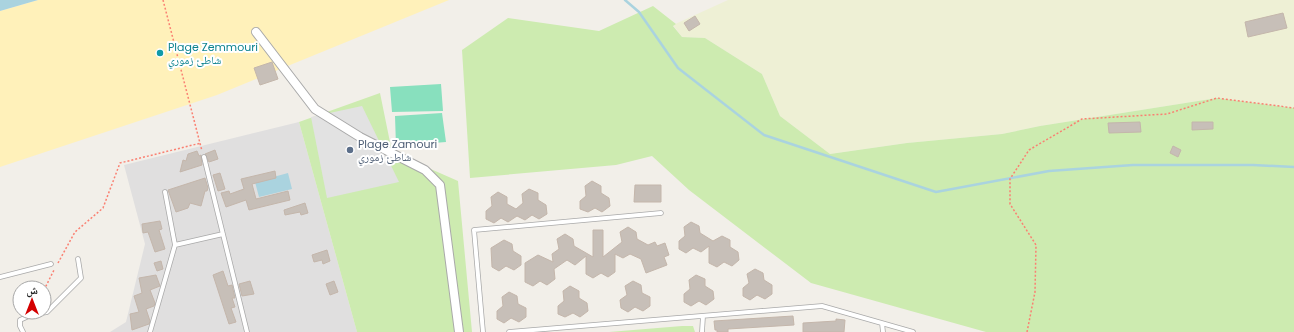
<svg xmlns="http://www.w3.org/2000/svg" width="1294" height="332" font-family="Poppins,'Noto Naskh Arabic',sans-serif">
<rect width="100%" height="100%" fill="#f2efe9"/>
<path fill="#e0dfdf" d="M299,122L357,332H110L126,322L145,244L124,165Z"/>
<path fill="#eef0d5" d="M728,0H1294V108L1217,98L1040,126L1002,134L907,143L830,154L780,116L762,74L705,38L682,37L673,25Z"/>
<path fill="#cdebb0" d="M653,6L676,24L673,26L682,37L705,38L762,74L780,116L830,154L907,143L1002,134L1040,126L1217,98L1294,108V332H986L811,283L689,190L652,156L616,165L470,178L462,50L508,18L599,31Z
M380,93L392,152L458,181L472,332H357L299,122Z
M682,326H693L695,332H609Z"/>
<path fill="#fff1ba" d="M38,0H449L217,95L0,167V11Z"/>
<path fill="#88e0be" d="M441,84L443,111L392,112L390,87Z
M442,113L446,142L396,146L395,116Z"/>
<path fill="#e2e2e2" d="M362,106L399,182L327,198L311,117Z"/>
<path fill="#aad3df" d="M0,0H38L0,11Z
M288,173L292,189L259,197L255,182Z"/>
<g fill="none" stroke-linecap="round" stroke-linejoin="round">
<path stroke="#aad3df" stroke-width="2.5" d="M625,0L639,12L678,68L764,135L936,192L1049,171L1133,165H1253L1294,167"/>
</g>
<path fill="#c7bfb8" stroke="#c4b6ab" d="M1283,13L1287,28L1248,37L1245,22Z
M695,16L700,24L689,31L684,23Z
M272,62L278,79L260,85L254,68Z
M1140,122L1141,132L1109,133L1108,123Z
M1192,122H1213V129L1192,130Z
M1173,146L1181,150L1178,157L1170,153Z
M215,150L218,159L209,162L205,154Z
M197,151L199,156L201,155L202,165L180,172L183,160L186,161L188,154Z
M275,171L276,178L252,184L256,199L288,191L290,200L249,210L246,200L226,207L221,193L229,191L230,194L244,189L241,179Z
M220,173L225,189L218,191L213,175Z
M205,178L208,188L207,191H205L201,206L190,203L188,208L176,212L168,190Z
M592,181L601,186V193L609,198L610,206L602,212L595,208L588,212L580,209V201L586,196L585,186Z
M635,185H661V202H634Z
M529,189L538,193V200L546,205L547,214L539,219L532,215L525,220L517,216L508,222L501,218L494,223L486,219V211L492,206L491,197L498,192L507,197V204L516,209L523,203L522,194Z
M305,203L308,213L301,215L300,212L285,215L284,210Z
M160,221L162,229L159,230L165,249L155,252L148,232L143,233L142,224Z
M691,222L699,226L700,233L713,241L722,236L730,240V247L738,252L739,260L732,266L724,262L717,267L709,263V246L701,252L693,248L686,253L679,249V241L685,236L684,227Z
M628,227L636,232L637,239L648,245L655,242L657,246L665,243L669,255L664,257L667,265L646,273L641,259L630,254L623,258L615,254V272L608,277L601,273L593,278L586,274V256L575,265L567,260L554,269L555,279L547,285L540,281L533,286L525,282V263L538,255L553,262L552,254L559,249L557,239L565,234L573,239L574,246L593,257V230H603V257L622,242L620,232Z
M504,240L512,244L513,251L521,256V265L514,270L506,266L499,271L492,267L491,248Z
M327,250L330,261L323,264L322,260L314,262L312,255Z
M161,261L163,269L157,271L154,263Z
M755,269L763,273L764,280L772,285V294L765,299L757,295L750,300L743,296V288L749,283L747,274Z
M223,271L228,286L232,285L235,298H232L235,307L231,308L236,322L229,324L213,275Z
M156,275L160,286L150,290L155,303L154,306L146,309L150,321L149,324L132,330L130,314L139,312L134,296L142,293L139,278Z
M696,275L705,279V286L713,291L714,299L706,305L699,301L691,306L684,302V294L690,289L689,280Z
M250,281L254,294L242,296L239,284Z
M334,281L338,292L330,295L326,284Z
M633,281L641,285L642,293L650,297V306L643,311L635,307L628,312L621,308L620,300L627,295L625,286Z
M570,286L579,291V298L587,303L588,311L580,317L573,313L565,317L558,314V306L564,301L563,291Z
M509,292L517,296L518,304L526,308V317L519,322L511,318L504,323L497,319V311L503,306L502,297Z
M793,316L794,325L728,329V332H717V330H715L714,321Z
M836,319L845,320L844,332H803V323L836,321Z"/>
<g fill="none" stroke-linecap="round" stroke-linejoin="round">
<defs>
<path id="lane" d="M204,157L247,332
M165,192L175,245L223,234
M0,277L51,264
M882,323L883,332
M23,332L20,326V320L31,315L47,312L81,278L78,259
M150,332L175,245
M483,332L474,230L661,213
M509,332L822,306L913,332
M702,332L703,316"/>
<path id="street" d="M256,32L315,109L360,137L425,170L440,185L459,332"/>
</defs>
<use href="#lane" stroke="#a9a9a9" stroke-width="5.5"/>
<use href="#street" stroke="#a9a9a9" stroke-width="10"/>
<path stroke="#fa8072" stroke-width="1.5" stroke-dasharray="2 2" stroke-linecap="butt" d="M163,0L202,151
M58,263L75,232L103,208L120,163L201,143
M44,290L54,270
M1027,332L1035,292L1036,245L1010,204V179L1029,150L1082,119L1167,114L1217,98L1294,108"/>
<use href="#lane" stroke="#fff" stroke-width="4"/>
<use href="#street" stroke="#fff" stroke-width="8"/>
</g>
<circle fill="#0f9aa8" stroke="#fff" stroke-width="1.5" cx="160" cy="53" r="4"/>
<circle fill="#5c6f8a" stroke="#fff" stroke-width="1.5" cx="350" cy="150" r="4"/>
<g text-anchor="middle" stroke-width="4" stroke-linejoin="round" paint-order="stroke">
<g font-size="11" fill="#0d838f" stroke="#fff" text-anchor="start">
<text x="168" y="51">Plage Zemmouri<tspan x="168" dy="13">شاطئ زموري</tspan></text>
</g>
<g font-size="11" fill="#4e5e75" stroke="#fff" text-anchor="start">
<text x="358" y="148">Plage Zamouri<tspan x="358" dy="13">شاطئ زموري</tspan></text>
</g>
</g>
<g transform="translate(32 300)"><circle r="19" fill="#ffffff" stroke="#a7a7a7"/>
<path d="M0-3L7 15L0 10L-7 15Z" fill="#d40000"/>
<text y="-6" font-size="11" font-weight="bold" text-anchor="middle" fill="#222222">ش</text>
</g>
</svg>
